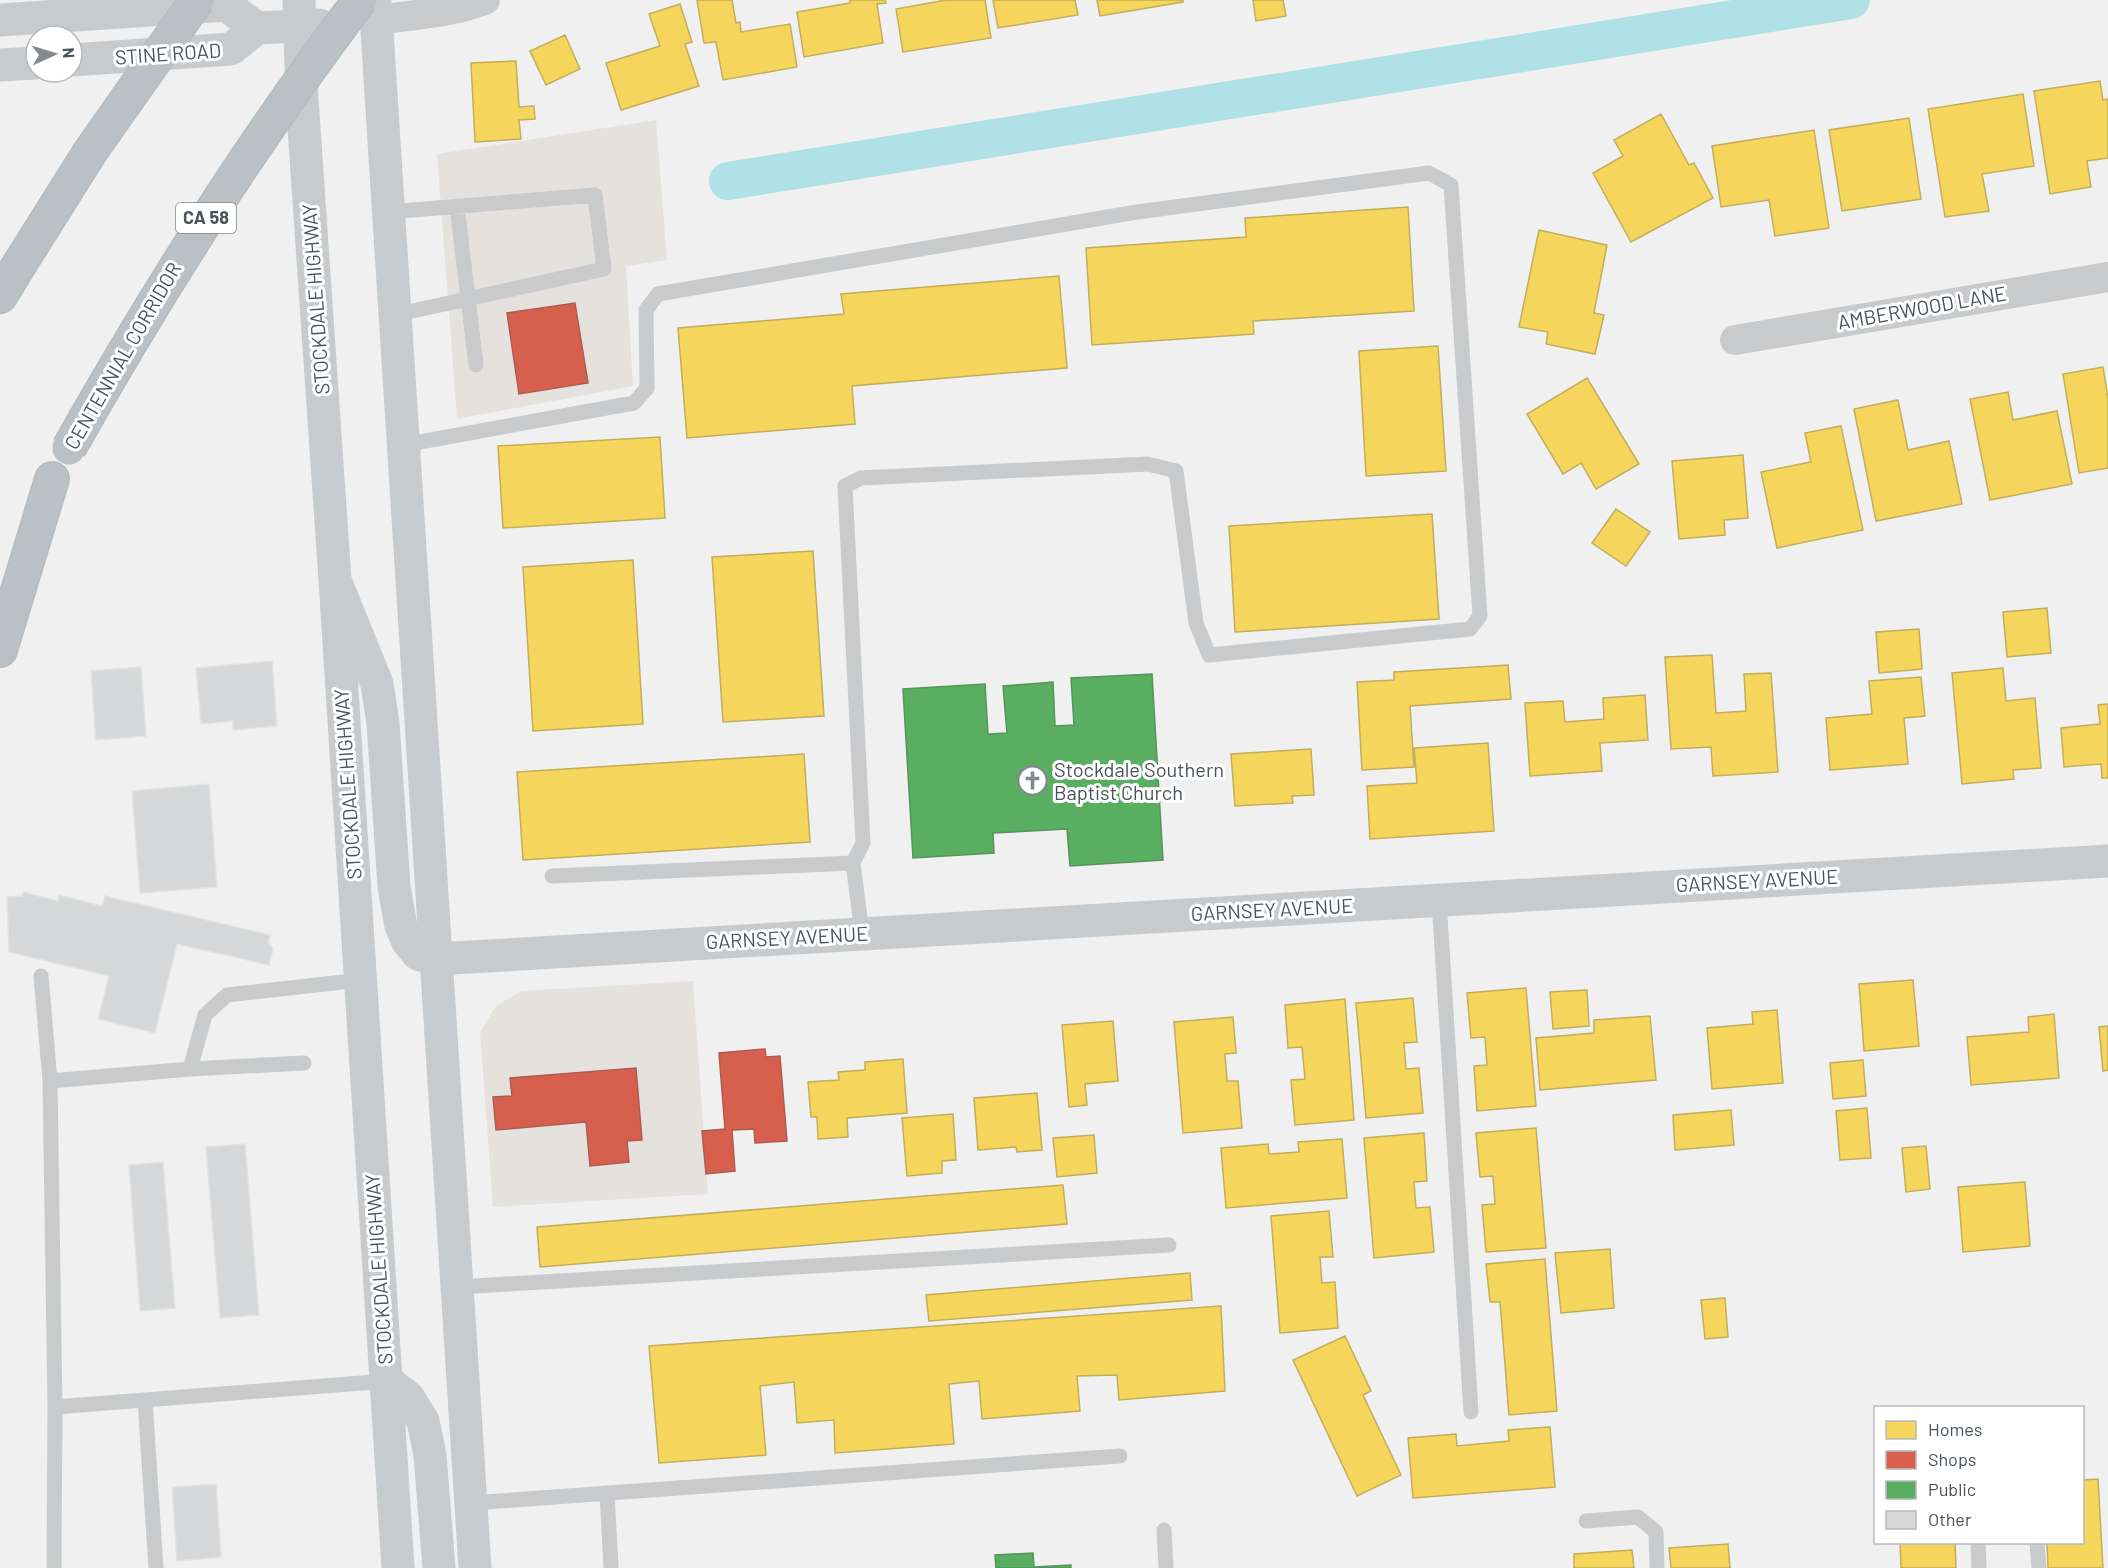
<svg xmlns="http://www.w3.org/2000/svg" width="2108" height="1568" font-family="Barlow,sans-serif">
<rect width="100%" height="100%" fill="#f0f0f0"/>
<path fill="#e5e2de" d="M656,120L667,260L626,266L633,386L457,419L437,154Z
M693,981L708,1194L493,1207L480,1032L496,1006L521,991Z"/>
<path fill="#f6d55c" stroke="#c2ae5b" stroke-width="1.5" d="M697,0H732L736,23L740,22L741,32L790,24L797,67L723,80L716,42L704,43Z
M850,0H885L886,3L877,4L883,43L804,57L797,12L850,3Z
M946,0H985L991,38L903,52L896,9Z
M993,0H1075L1078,15L998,28Z
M1097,0H1183V2L1100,16Z
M1253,0H1283L1286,16L1256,21Z
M680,4L692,42L685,44L699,86L621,110L606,63L660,46L649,14Z
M565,35L580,69L546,85L530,51Z
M516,61L519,107L534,106L535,119L519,120L521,139L475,142L471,63Z
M2100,81L2103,100L2108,99V158L2087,161L2091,187L2050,194L2034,91Z
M2023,94L2034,166L1982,174L1989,211L1945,217L1928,109Z
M1661,114L1689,165L1694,163L1713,198L1631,242L1593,173L1623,156L1614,140Z
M1909,118L1921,199L1842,211L1829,130Z
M1814,130L1829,228L1775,236L1769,200L1721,207L1712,146Z
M1408,207L1414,311L1253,321L1254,334L1092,345L1086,248L1246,237L1245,218Z
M1539,230L1607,245L1594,313L1604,315L1595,354L1546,344L1548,332L1519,327Z
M1059,276L1067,368L852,386L855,424L687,438L678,328L844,314L841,294Z
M1438,346L1446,471L1366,476L1359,351Z
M2103,367L2108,399V468L2079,473L2063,374Z
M1587,378L1639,464L1596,489L1581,463L1563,474L1527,414Z
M2008,392L2013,420L2057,411L2072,484L1990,500L1970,399Z
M1898,400L1908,450L1949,441L1962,504L1876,521L1854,409Z
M1841,426L1863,530L1777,548L1761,472L1811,462L1805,433Z
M660,437L665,518L503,528L498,446Z
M1743,455L1748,518L1724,520L1725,535L1679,539L1672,461Z
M1616,509L1650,532L1626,566L1592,543Z
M1432,514L1439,619L1235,632L1229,526Z
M813,551L824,716L723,722L712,557Z
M633,560L643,724L533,731L523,567Z
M2047,608L2051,653L2007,657L2003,612Z
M1919,629L1922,669L1879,673L1876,632Z
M1712,655L1716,713L1746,711L1744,674L1771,673L1778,772L1713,776L1711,747L1671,749L1665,657Z
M1508,665L1511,699L1410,706L1414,767L1362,770L1357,682L1394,680V672Z
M2003,668L2006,701L2035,698L2041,768L2013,770L2014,779L1962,784L1952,673Z
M1921,677L1925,716L1904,718L1908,764L1830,770L1826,718L1872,714L1869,681Z
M1645,695L1648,740L1600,743L1602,771L1530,776L1525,703L1563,701L1565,722L1604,719L1603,698Z
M2108,704V778H2102L2101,764L2064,767L2061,728L2100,724L2098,705Z
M1488,743L1494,831L1370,839L1367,786L1417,783L1414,748Z
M1311,749L1314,795L1292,796L1293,803L1235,806L1231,754Z
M804,754L810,842L523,860L517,772Z
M1913,980L1919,1046L1864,1051L1859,984Z
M1526,988L1536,1106L1477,1111L1474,1066L1487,1065L1485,1037L1471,1038L1467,993Z
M1587,990L1589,1026L1553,1029L1550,992Z
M1413,998L1417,1042L1404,1043L1406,1069L1419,1068L1423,1113L1366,1118L1356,1003Z
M1345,999L1354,1120L1295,1125L1291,1080L1305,1079L1302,1047L1288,1048L1285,1005Z
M1777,1010L1783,1083L1712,1089L1707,1028L1753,1024L1752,1012Z
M2054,1014L2059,1078L1971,1085L1967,1037L2029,1032L2028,1017Z
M1650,1016L1656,1080L1540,1090L1536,1038L1594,1033V1020Z
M1233,1017L1236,1053L1225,1054L1227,1081H1238L1242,1128L1183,1133L1174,1022Z
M1113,1021L1118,1081L1085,1084L1087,1105L1069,1107L1062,1025Z
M2108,1026V1070L2103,1071L2099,1027Z
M903,1059L907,1113L847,1118L848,1137L818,1139L817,1117H811L808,1082L839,1080L838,1072L865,1070V1062Z
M1863,1060L1866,1096L1833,1099L1830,1063Z
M1037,1093L1042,1150L1017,1152L1016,1147L978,1150L974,1098Z
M1867,1108L1871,1158L1840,1160L1836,1111Z
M1731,1110L1734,1145L1675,1150L1673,1115Z
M953,1114L956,1160L942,1161V1173L907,1176L902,1118Z
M1536,1128L1546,1248L1486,1252L1482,1205L1495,1204L1493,1176L1480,1177L1476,1133Z
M1424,1133L1427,1181L1414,1182L1416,1208L1430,1207L1434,1252L1374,1258L1364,1138Z
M1094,1135L1097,1173L1057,1177L1053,1138Z
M1342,1139L1347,1198L1226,1208L1221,1148L1268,1144L1269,1154L1299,1152L1298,1142Z
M1926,1146L1930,1189L1906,1192L1902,1148Z
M2025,1182L2030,1246L1963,1252L1958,1187Z
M1063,1185L1067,1224L540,1267L537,1227Z
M1329,1211L1333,1257H1320L1322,1283L1335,1282L1338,1328L1280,1333L1271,1216Z
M1610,1249L1614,1308L1561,1313L1555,1253Z
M1545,1259L1557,1411L1509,1415L1500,1302H1490L1486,1264Z
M1190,1273L1192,1300L929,1321L926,1295Z
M1725,1298L1728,1337L1705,1339L1701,1300Z
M1221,1306L1225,1391L1119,1400L1117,1375L1077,1376L1080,1411L982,1419L979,1381L949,1384L954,1444L835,1453L834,1420L797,1423L794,1382L760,1386L766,1455L659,1463L649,1346Z
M1345,1336L1371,1391L1363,1395L1401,1475L1357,1496L1293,1360Z
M1550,1427L1555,1487L1413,1498L1408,1438L1456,1434L1457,1446L1509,1441L1508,1430Z
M2098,1479L2103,1568H2048L2047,1542H2082V1480Z
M1900,1542H1955L1956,1568H1901Z
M1728,1544L1730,1568H1671L1669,1548Z
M1632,1550L1634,1568H1574V1554Z"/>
<path fill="#d6604d" stroke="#ac5c51" stroke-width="1.5" d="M575,303L588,383L519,394L507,313Z
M765,1049L766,1057L780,1056L787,1141L755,1143L754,1129L732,1130L735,1171L706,1174L702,1131L725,1129L719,1053Z
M636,1068L642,1140L627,1141L629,1162L590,1166L586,1122L496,1130L493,1097L512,1096L510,1078Z"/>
<path fill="#5aae61" stroke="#55935f" stroke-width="1.5" d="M1152,674L1163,860L1070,866L1067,829L993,833L994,853L913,858L903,689L985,684L988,734L1007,733L1003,686L1053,682L1055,726L1074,725L1071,678Z
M1033,1553L1034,1567L1071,1565V1568H996L995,1555Z"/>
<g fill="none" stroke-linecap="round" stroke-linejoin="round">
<path stroke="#b0e1e6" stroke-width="38" d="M728,181L1851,0"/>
</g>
<path fill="#d6d7d8" stroke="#e1e2e2" stroke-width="1.5" d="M272,661L277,726L233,730V721L201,724L196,668Z
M141,667L146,736L96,740L91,671Z
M209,784L217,887L140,893L132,791Z
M23,892L58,901L59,895L102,906L105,896L270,935L268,942L273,949L269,965L177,944L155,1033L98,1019L109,976L9,952L7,897L22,896Z
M245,1144L259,1315L220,1318L206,1147Z
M163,1162L175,1308L140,1311L129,1165Z
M216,1484L221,1557L177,1561L172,1487Z"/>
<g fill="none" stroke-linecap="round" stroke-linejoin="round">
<defs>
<path id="highway" d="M0,296L19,265
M0,650L52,479"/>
</defs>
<use href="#highway" stroke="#b6bbbe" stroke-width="36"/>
<path stroke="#c8cacb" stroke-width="15" d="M457,206L476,365
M388,212L595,195L604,269L394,315
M403,445L634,403L647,388L646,310L658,294L1137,212L1429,173L1451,185L1480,616L1470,629L1209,655L1196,623L1176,471L1148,464L861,478L845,486L863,843L853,863L552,876
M853,863L862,934
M1439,900L1471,1412
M41,976L50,1081L190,1069L205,1015L227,995L361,980
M190,1069L304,1063
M50,1081L55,1407
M457,1287L1169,1245
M145,1400L156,1568
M607,1493L611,1568
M472,1503L1120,1456
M1586,1521L1638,1517L1656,1532L1657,1568
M1164,1530L1166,1568
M1978,1542L1979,1568
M2037,1542L2039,1568
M54,1568L55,1407L387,1381"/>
<path stroke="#c8cacb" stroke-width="30" d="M376,20C412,15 451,13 485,0
M1735,340L2108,277"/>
<path stroke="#c8cbcd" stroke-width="33" d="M299,0L302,99L335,580L398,1568
M375,0L475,1568
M0,20L226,5L257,28
M72,60L231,49L257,28L320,25
M0,65L36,63
M335,580L377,684L383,723L394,887L401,926L408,942L418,954L436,959L2108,861
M387,1381L408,1397L423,1421L430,1455L439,1568"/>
<use href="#highway" stroke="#bac0c3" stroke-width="33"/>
<defs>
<path id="highway-bridge" d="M19,265L90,152L197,0
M69,448C157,292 252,142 360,0"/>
</defs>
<use href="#highway-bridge" stroke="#b6bbbe" stroke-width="36" stroke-linecap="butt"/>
<use href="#highway-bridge" stroke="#bac0c3" stroke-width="33"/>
</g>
<defs>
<symbol id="church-ring" viewBox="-11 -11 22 22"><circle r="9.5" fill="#fff" stroke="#838a8e" stroke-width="1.5"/><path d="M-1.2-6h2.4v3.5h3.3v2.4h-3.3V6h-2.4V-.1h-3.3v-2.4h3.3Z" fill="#838a8e"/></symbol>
</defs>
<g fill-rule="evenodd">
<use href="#church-ring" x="1016" y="764" width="33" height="33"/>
</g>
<g text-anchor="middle" stroke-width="6" stroke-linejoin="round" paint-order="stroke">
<rect fill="#fff" stroke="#80878c" stroke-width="1.5" x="176" y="203" width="60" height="30" rx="4.5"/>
<g font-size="18" font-weight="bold" fill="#49535a">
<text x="206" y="224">CA 58</text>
</g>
<g font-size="20" fill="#49535a" stroke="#fff">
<text transform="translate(168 54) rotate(-4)" y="7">STINE ROAD</text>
<text transform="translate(316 299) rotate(-94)" y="7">STOCKDALE HIGHWAY</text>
<text transform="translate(1922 308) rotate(-10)" y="7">AMBERWOOD LANE</text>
<text transform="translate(123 356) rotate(-60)" y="7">CENTENNIAL CORRIDOR</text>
<text transform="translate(348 784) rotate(-94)" y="7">STOCKDALE HIGHWAY</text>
<text transform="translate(1757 881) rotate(-3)" y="7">GARNSEY AVENUE</text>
<text transform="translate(1272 910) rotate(-3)" y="7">GARNSEY AVENUE</text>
<text transform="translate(787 938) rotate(-3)" y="7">GARNSEY AVENUE</text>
<text transform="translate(379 1269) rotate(-94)" y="7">STOCKDALE HIGHWAY</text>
</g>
<g font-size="20" fill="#49535a" stroke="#fff" text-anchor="start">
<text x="1054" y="777">Stockdale Southern<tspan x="1054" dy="23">Baptist Church</tspan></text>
</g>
</g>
<rect x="1874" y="1406" width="210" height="138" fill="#ffffff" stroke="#b6babd" stroke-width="1.5"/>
<rect x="1886" y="1421" width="30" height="18" fill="#f6d55c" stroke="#b6babd" stroke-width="1.5"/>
<text x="1928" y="1436" font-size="18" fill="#49535a">Homes</text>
<rect x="1886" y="1451" width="30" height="18" fill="#d6604d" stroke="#b6babd" stroke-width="1.5"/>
<text x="1928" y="1466" font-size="18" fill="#49535a">Shops</text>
<rect x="1886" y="1481" width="30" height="18" fill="#5aae61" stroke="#b6babd" stroke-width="1.5"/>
<text x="1928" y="1496" font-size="18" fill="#49535a">Public</text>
<rect x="1886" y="1511" width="30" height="18" fill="#d6d7d8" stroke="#b6babd" stroke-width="1.5"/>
<text x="1928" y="1526" font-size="18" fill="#49535a">Other</text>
<g transform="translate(54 54) rotate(86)"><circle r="28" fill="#ffffff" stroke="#b6babd" stroke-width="1.5"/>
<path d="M0-4.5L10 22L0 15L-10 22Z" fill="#838a8e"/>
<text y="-9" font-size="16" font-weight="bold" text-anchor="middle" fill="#49535a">N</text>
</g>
</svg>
